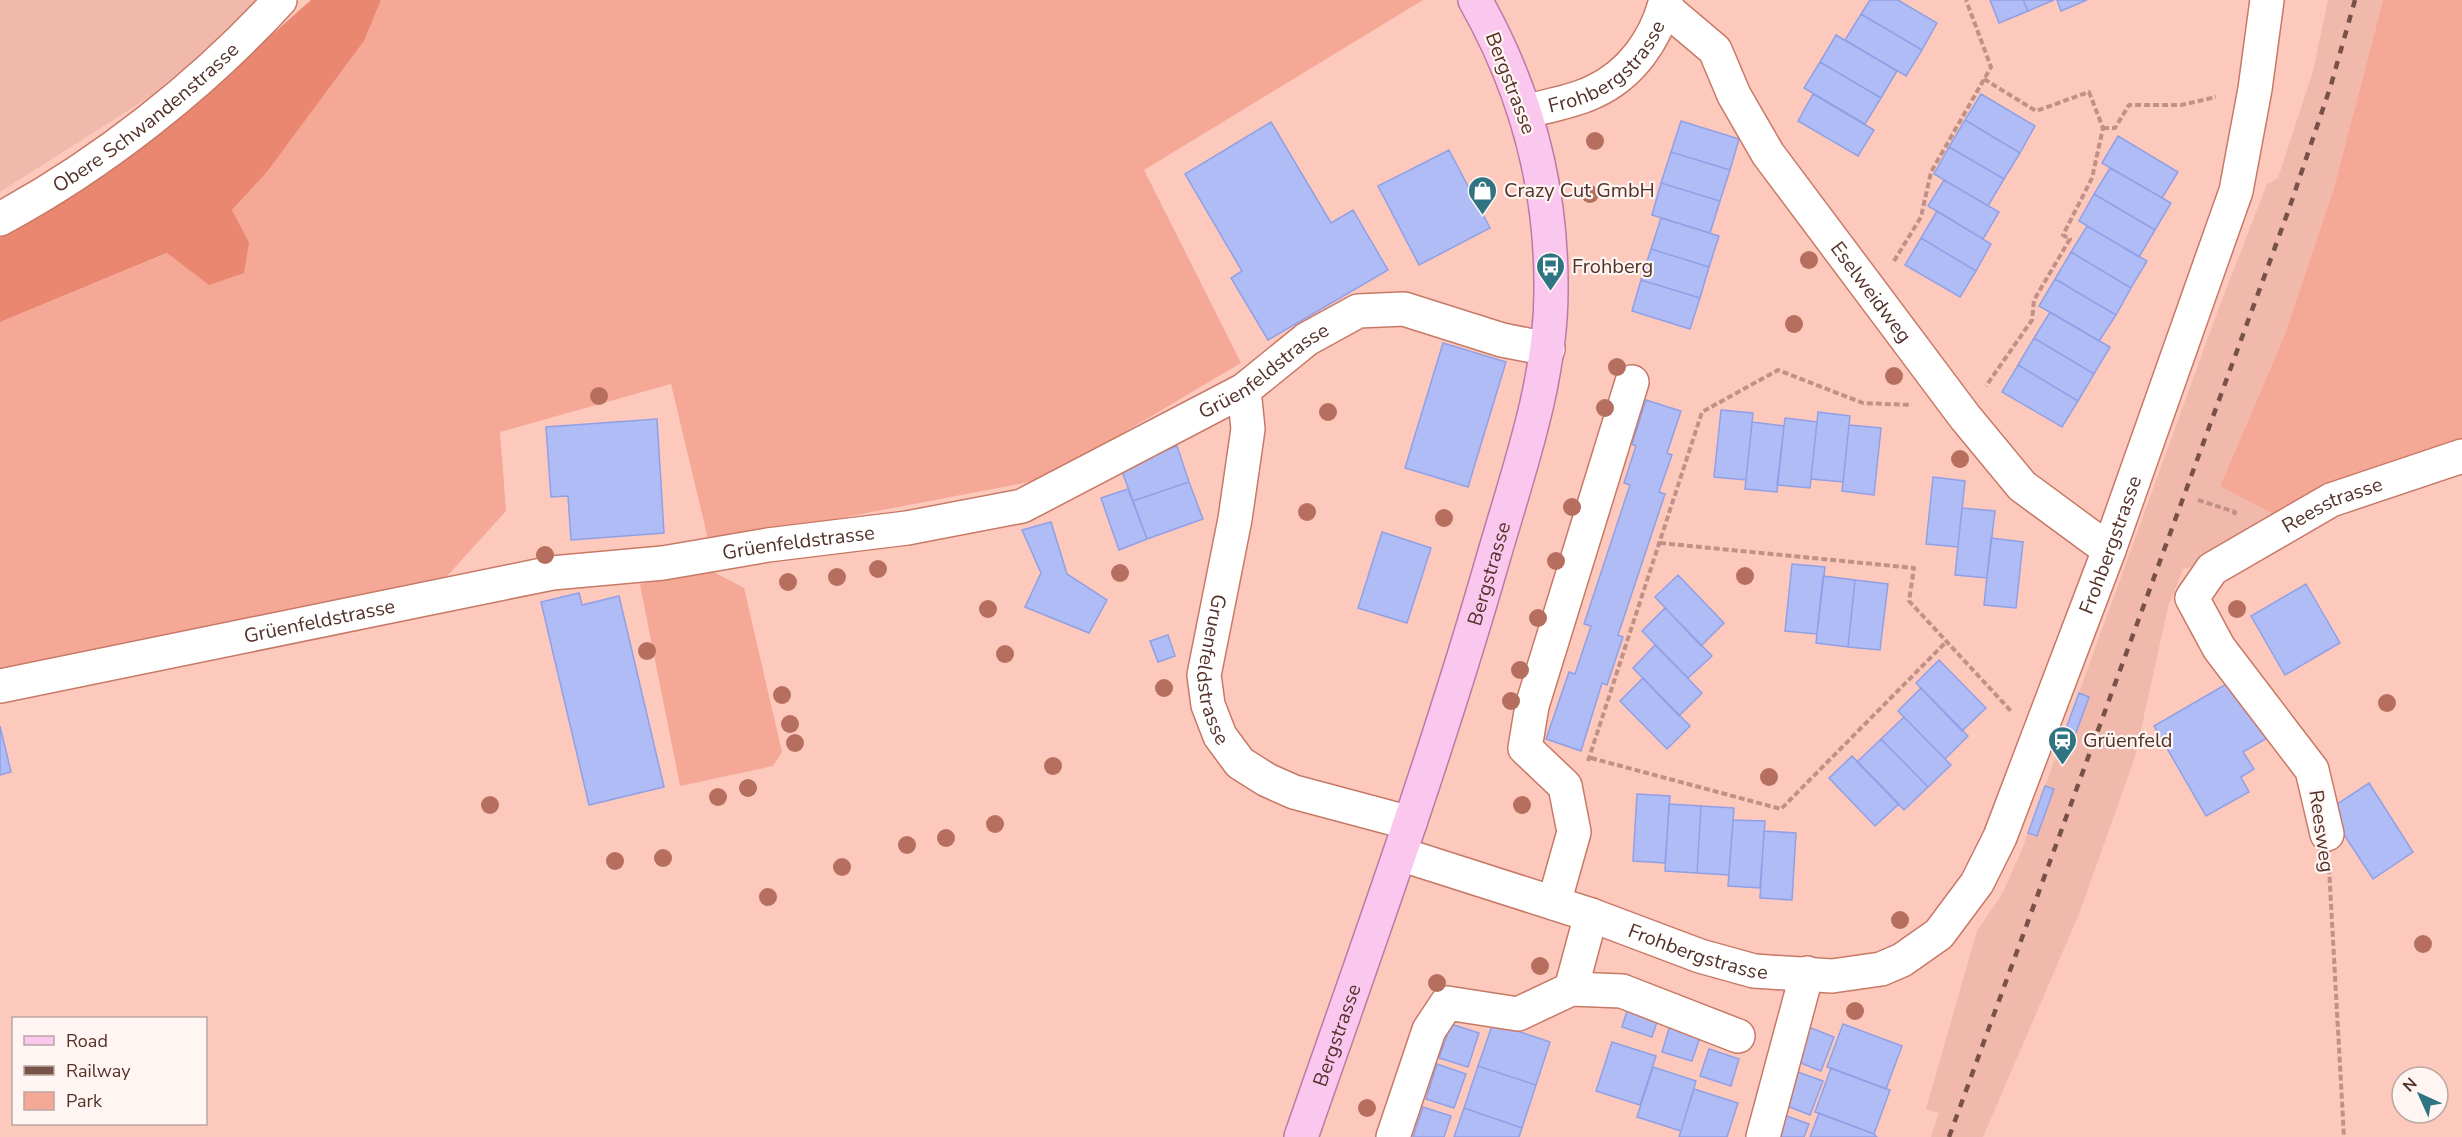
<svg xmlns="http://www.w3.org/2000/svg" width="2462" height="1137" font-family="'Nunito Sans',sans-serif">
<rect width="100%" height="100%" fill="#fdc9bc"/>
<path fill="#f1b9ab" d="M0,0H260L234,27L151,96L0,192Z
M2328,0H2383L2334,188L2285,334L2220,485L2283,519L2211,563L2183,569L2168,607L2135,757L2079,914L1983,1137H1931L1939,1113L1926,1109L1977,931L2002,894L2021,852L2217,313L2267,184L2278,178L2313,71Z"/>
<path fill="#f5a896" d="M381,0H1423L1144,170L1241,363L1045,479L709,543L671,384L500,432L506,511L438,586L0,678V322L168,253L209,285L249,242L232,210L267,172L364,41Z
M2383,0H2462V441L2283,519L2220,486L2285,334L2334,188Z
M708,569L744,588L782,752L773,766L680,786L640,584Z"/>
<path fill="#e98770" d="M311,0H381L364,41L267,172L232,210L249,242L244,273L209,285L167,253L0,322V231L169,126Z"/>
<path fill="#afbcf6" stroke="#91a0e6" stroke-width="1.5" d="M1870,0H1898L1937,23L1922,50L1861,14Z
M1990,0H2023L2028,11L1999,23Z
M2023,0H2054L2028,11Z
M2057,0H2087L2061,11Z
M1861,14L1922,50L1906,76L1845,40Z
M1836,35L1897,71L1881,98L1820,62Z
M1820,62L1881,98L1865,124L1804,88Z
M1813,94L1874,130L1858,156L1798,121Z
M1981,94L2035,126L2020,153L1965,120Z
M1965,120L2020,153L2004,179L1949,147Z
M1681,121L1739,139L1730,170L1671,152Z
M1271,122L1331,223L1353,210L1388,270L1268,340L1231,278L1242,271L1185,174Z
M2118,136L2178,172L2162,198L2102,163Z
M1949,147L2004,179L1988,206L1934,174Z
M1449,150L1490,228L1419,265L1378,186Z
M1671,152L1730,170L1720,201L1661,183Z
M2110,168L2171,203L2155,230L2094,194Z
M1944,180L1999,212L1983,239L1928,206Z
M1661,183L1720,201L1710,233L1652,215Z
M2094,194L2155,230L2139,257L2079,221Z
M1937,211L1991,244L1976,271L1921,238Z
M1661,218L1719,236L1709,267L1651,249Z
M2087,226L2147,261L2131,288L2071,252Z
M1921,238L1976,271L1960,297L1905,265Z
M1651,249L1709,267L1700,298L1641,280Z
M2071,252L2131,288L2116,315L2055,279Z
M2055,279L2116,315L2099,341L2039,306Z
M1641,280L1700,298L1690,329L1632,311Z
M2050,312L2110,347L2094,374L2034,338Z
M2034,338L2094,374L2078,401L2018,365Z
M1443,343L1506,362L1468,487L1405,468Z
M2018,365L2078,401L2062,427L2002,392Z
M1646,400L1681,411L1667,453L1672,455L1659,492L1665,494L1618,635L1623,637L1607,685L1602,683L1581,751L1546,739L1569,672L1575,674L1591,626L1584,624L1630,485L1624,483L1636,446L1632,444Z
M1721,410L1753,413L1746,480L1714,477Z
M1818,412L1850,416L1843,482L1811,479Z
M1785,418L1817,422L1810,488L1777,485Z
M657,419L664,533L571,540L568,496L551,497L546,427Z
M1752,422L1784,426L1777,492L1745,489Z
M1849,425L1881,428L1874,495L1842,491Z
M1177,446L1189,482L1133,501L1120,466Z
M1933,477L1965,481L1958,547L1926,544Z
M1189,482L1203,519L1147,539L1133,501Z
M1128,489L1147,539L1119,550L1101,498Z
M1962,508L1995,511L1987,578L1955,575Z
M1051,522L1067,574L1107,600L1089,633L1025,607L1041,573L1022,530Z
M1382,532L1431,548L1407,623L1358,608Z
M1991,538L2023,542L2016,608L1984,605Z
M1792,564L1825,567L1817,634L1785,631Z
M1678,575L1724,623L1701,646L1655,597Z
M1823,576L1855,580L1848,647L1816,643Z
M1855,580L1888,584L1880,650L1848,647Z
M2306,584L2340,643L2285,675L2251,616Z
M579,593L582,605L619,596L664,787L589,805L541,602Z
M1665,608L1712,656L1688,678L1642,631Z
M1168,635L1175,656L1158,662L1150,641Z
M1655,645L1702,693L1679,716L1633,668Z
M1939,660L1986,708L1962,731L1916,683Z
M1643,678L1690,726L1667,749L1620,701Z
M2235,679L2269,737L2243,752L2254,769L2241,777L2249,792L2206,816L2154,726Z
M1921,688L1968,736L1945,759L1898,711Z
M2079,693L2089,697L2074,738L2064,734Z
M1904,717L1951,765L1928,787L1881,739Z
M0,726L11,772L0,775Z
M1881,739L1928,787L1904,810L1857,762Z
M1852,756L1899,804L1875,826L1829,778Z
M2369,783L2413,852L2373,879L2328,810Z
M2045,786L2054,789L2037,836L2028,833Z
M1637,794L1670,796L1665,863L1633,861Z
M1669,804L1701,806L1697,873L1665,871Z
M1701,806L1734,808L1729,875L1697,873Z
M1733,820L1765,821L1760,888L1728,886Z
M1764,831L1796,833L1792,900L1760,898Z
M1630,1001L1661,1010L1652,1037L1622,1027Z
M1493,1023L1550,1042L1536,1085L1478,1066Z
M1451,1024L1479,1033L1468,1067L1439,1058Z
M1843,1024L1902,1046L1886,1089L1827,1067Z
M1670,1025L1701,1034L1692,1061L1662,1052Z
M1806,1026L1834,1037L1821,1071L1793,1060Z
M1612,1042L1656,1056L1640,1105L1596,1091Z
M1709,1049L1739,1059L1731,1086L1700,1076Z
M1437,1064L1466,1074L1454,1108L1426,1099Z
M1478,1066L1536,1085L1522,1128L1464,1108Z
M1653,1067L1696,1081L1681,1131L1637,1117Z
M1831,1068L1890,1090L1874,1134L1815,1112Z
M1795,1071L1823,1081L1810,1115L1782,1104Z
M1694,1089L1738,1103L1727,1137H1679Z
M1423,1107L1451,1116L1444,1137H1413Z
M1464,1108L1522,1128L1519,1137H1454Z
M1819,1113L1874,1134L1877,1137H1810Z
M1781,1114L1809,1124L1804,1137H1772Z"/>
<g fill="none" stroke-linecap="round" stroke-linejoin="round">
<defs>
<g id="minor">
<path id="s1" d="M1664,7L1715,50L1734,95L1768,154L1965,417L2022,486L2109,550"/>
<path id="s2" d="M1526,112C1548,105 1573,102 1593,92C1631,75 1656,39 1666,0"/>
<path id="s3" d="M0,219C102,164 202,85 280,0"/>
<path id="s4" d="M1244,390L1248,429L1235,519L1204,675L1208,705L1220,736L1240,763L1267,780L1294,792L1410,823"/>
<path id="s5" d="M0,686L552,573L663,563L768,545L907,528L1022,506L1244,390L1307,339L1358,311L1404,309L1502,340L1548,349"/>
<path id="s6" d="M2327,834L2312,770L2219,648L2192,598L2212,569L2331,500L2462,456"/>
<path id="s7" d="M1400,854L1591,915L1700,956L1754,971L1832,976L1881,969L1902,960L1939,934L1977,883L2000,837L2109,550L2236,191L2255,89L2267,0"/>
<path d="M1554,903L1574,832L1565,786L1525,748L1532,706L1632,382"/>
<path d="M1571,989L1622,991L1738,1036"/>
<path d="M1393,1137L1429,1030L1447,1003L1518,1014L1571,989L1591,915"/>
<path d="M1763,1137L1807,973"/>
</g>
<g id="major">
<path id="s8" d="M1301,1137C1368,945 1437,754 1493,559C1518,472 1551,382 1551,291C1552,187 1526,90 1475,0"/>
</g>
</defs>
<use href="#minor" stroke="#c87966" stroke-width="36"/>
<use href="#major" stroke="#bd7aa4" stroke-width="36"/>
<path stroke="#c09287" stroke-width="4" stroke-dasharray="6 3" stroke-linecap="butt" d="M1984,79L2036,111L2089,92L2103,128L2092,178L2063,235L2070,239L2034,300L2032,320L1986,386
M2103,128H2115L2129,105H2181L2216,97
M1894,261L1921,217L1931,172L1991,67L1966,0
M2198,500L2235,512L2234,515
M1660,543L1914,568L1909,601L2011,711
M1591,758L1781,809L1947,641
M1588,761L1702,412L1778,370L1863,403L1912,405
M2329,868L2344,1137"/>
<use href="#minor" stroke="#fff" stroke-width="33"/>
<use href="#major" stroke="#fac7ef" stroke-width="33"/>
<path stroke="#785249" stroke-width="4.5" stroke-dasharray="8 8" stroke-linecap="butt" d="M1949,1137L2289,209L2331,85L2355,0"/>
</g>
<g fill="#b66f5e">
<circle cx="1595" cy="141" r="9"/>
<circle cx="1590" cy="194" r="9"/>
<circle cx="1809" cy="260" r="9"/>
<circle cx="1794" cy="324" r="9"/>
<circle cx="1617" cy="367" r="9"/>
<circle cx="1894" cy="376" r="9"/>
<circle cx="599" cy="396" r="9"/>
<circle cx="1605" cy="408" r="9"/>
<circle cx="1328" cy="412" r="9"/>
<circle cx="1960" cy="459" r="9"/>
<circle cx="1572" cy="507" r="9"/>
<circle cx="1307" cy="512" r="9"/>
<circle cx="1444" cy="518" r="9"/>
<circle cx="545" cy="555" r="9"/>
<circle cx="1556" cy="561" r="9"/>
<circle cx="878" cy="569" r="9"/>
<circle cx="1120" cy="573" r="9"/>
<circle cx="1745" cy="576" r="9"/>
<circle cx="837" cy="577" r="9"/>
<circle cx="788" cy="582" r="9"/>
<circle cx="988" cy="609" r="9"/>
<circle cx="2237" cy="609" r="9"/>
<circle cx="1538" cy="618" r="9"/>
<circle cx="647" cy="651" r="9"/>
<circle cx="1005" cy="654" r="9"/>
<circle cx="1520" cy="670" r="9"/>
<circle cx="1164" cy="688" r="9"/>
<circle cx="782" cy="695" r="9"/>
<circle cx="1511" cy="701" r="9"/>
<circle cx="2387" cy="703" r="9"/>
<circle cx="790" cy="724" r="9"/>
<circle cx="795" cy="743" r="9"/>
<circle cx="1053" cy="766" r="9"/>
<circle cx="1769" cy="777" r="9"/>
<circle cx="748" cy="788" r="9"/>
<circle cx="718" cy="797" r="9"/>
<circle cx="490" cy="805" r="9"/>
<circle cx="1522" cy="805" r="9"/>
<circle cx="995" cy="824" r="9"/>
<circle cx="946" cy="838" r="9"/>
<circle cx="907" cy="845" r="9"/>
<circle cx="663" cy="858" r="9"/>
<circle cx="615" cy="861" r="9"/>
<circle cx="842" cy="867" r="9"/>
<circle cx="768" cy="897" r="9"/>
<circle cx="1900" cy="920" r="9"/>
<circle cx="2423" cy="944" r="9"/>
<circle cx="1540" cy="966" r="9"/>
<circle cx="1437" cy="983" r="9"/>
<circle cx="1855" cy="1011" r="9"/>
<circle cx="1367" cy="1108" r="9"/>
</g>
<defs>
<symbol id="shop-pin" viewBox="-11 -11 22 30"><path d="M0 17L-7.5 6A9.5 9.5 0 1 1 7.5 6Z" fill="#2f7483" stroke="#fff5f3"/><path d="M-5-2.5h2.3a2.7 3.5 0 0 1 5.4 0H5L5.5 6h-11ZM-1.5-2.5h3a1.5 2.3 0 0 0-3 0Z" fill="#fff"/></symbol>
<symbol id="bus-pin" viewBox="-11 -11 22 30"><path d="M0 17L-7.5 6A9.5 9.5 0 1 1 7.5 6Z" fill="#2f7483" stroke="#fff5f3"/><path d="M-5-6H5V4H4V6H2V4H-2V6H-4V4H-5ZM-3.5-4V0h7V-4ZM-3.5 1.2v1.5H-2V1.2ZM2 1.2v1.5H3.5V1.2Z" fill="#fff"/></symbol>
<symbol id="station-pin" viewBox="-11 -11 22 30"><path d="M0 17L-7.5 6A9.5 9.5 0 1 1 7.5 6Z" fill="#2f7483" stroke="#fff5f3"/><path d="M-3-6H3Q5-6 5-4V2Q5 4 3 4L4.5 6H3L1.5 4h-3L-3 6H-4.5L-3 4Q-5 4-5 2V-4Q-5-6-3-6ZM-3.5-4v3h7v-3ZM-3.5 1v1.5H-2V1ZM2 1v1.5H3.5V1Z" fill="#fff"/></symbol>
</defs>
<g fill-rule="evenodd">
<use href="#shop-pin" x="1466" y="174" width="33" height="45"/>
<use href="#bus-pin" x="1534" y="250" width="33" height="45"/>
<use href="#station-pin" x="2046" y="724" width="33" height="45"/>
</g>
<g text-anchor="middle" stroke-width="4.5" stroke-linejoin="round" paint-order="stroke">
<g font-size="20" fill="#54322a" stroke="#fff5f3">
<text dy="7" stroke="none"><textPath href="#s2" startOffset="96">Frohbergstrasse</textPath></text>
<text transform="translate(1511 83) rotate(69)" y="7">Bergstrasse</text>
<text dy="7" stroke="none"><textPath href="#s3" startOffset="178">Obere Schwandenstrasse</textPath></text>
<text dy="7" stroke="none"><textPath href="#s1" startOffset="356">Eselweidweg</textPath></text>
<text dy="7" stroke="none"><textPath href="#s5" startOffset="1316">Grüenfeldstrasse</textPath></text>
<text dy="7" stroke="none"><textPath href="#s6" startOffset="448">Reesstrasse</textPath></text>
<text dy="7" stroke="none"><textPath href="#s5" startOffset="812">Grüenfeldstrasse</textPath></text>
<text dy="7" stroke="none"><textPath href="#s7" startOffset="996">Frohbergstrasse</textPath></text>
<text dy="7" stroke="none"><textPath href="#s8" startOffset="594">Bergstrasse</textPath></text>
<text dy="7" stroke="none"><textPath href="#s5" startOffset="326">Grüenfeldstrasse</textPath></text>
<text dy="7" stroke="none"><textPath href="#s4" startOffset="284">Gruenfeldstrasse</textPath></text>
<text transform="translate(2322 831) rotate(82)" y="7">Reesweg</text>
<text dy="7" stroke="none"><textPath href="#s7" startOffset="314">Frohbergstrasse</textPath></text>
<text dy="7" stroke="none"><textPath href="#s8" startOffset="108">Bergstrasse</textPath></text>
</g>
<g font-size="20" fill="#54322a" stroke="#fff5f3" text-anchor="start">
<text x="1504" y="197">Crazy Cut GmbH</text>
<text x="1572" y="273">Frohberg</text>
<text x="2083" y="747">Grüenfeld</text>
</g>
</g>
<rect x="12" y="1017" width="195" height="108" fill="#fff5f3" stroke="#bba7a3" stroke-width="1.5"/>
<rect x="24" y="1036" width="30" height="9" fill="#fac7ef" stroke="#bba7a3" stroke-width="1.5"/>
<text x="66" y="1047" font-size="18" fill="#54322a">Road</text>
<rect x="24" y="1066" width="30" height="9" fill="#785249" stroke="#bba7a3" stroke-width="1.5"/>
<text x="66" y="1077" font-size="18" fill="#54322a">Railway</text>
<rect x="24" y="1092" width="30" height="18" fill="#f5a896" stroke="#bba7a3" stroke-width="1.5"/>
<text x="66" y="1107" font-size="18" fill="#54322a">Park</text>
<g transform="translate(2420 1095) rotate(315)"><circle r="28" fill="#fff5f3" stroke="#bba7a3" stroke-width="1.5"/>
<path d="M0-4.5L10 22L0 15L-10 22Z" fill="#2f7483"/>
<text y="-9" font-size="16" font-weight="bold" text-anchor="middle" fill="#54322a">N</text>
</g>
</svg>
